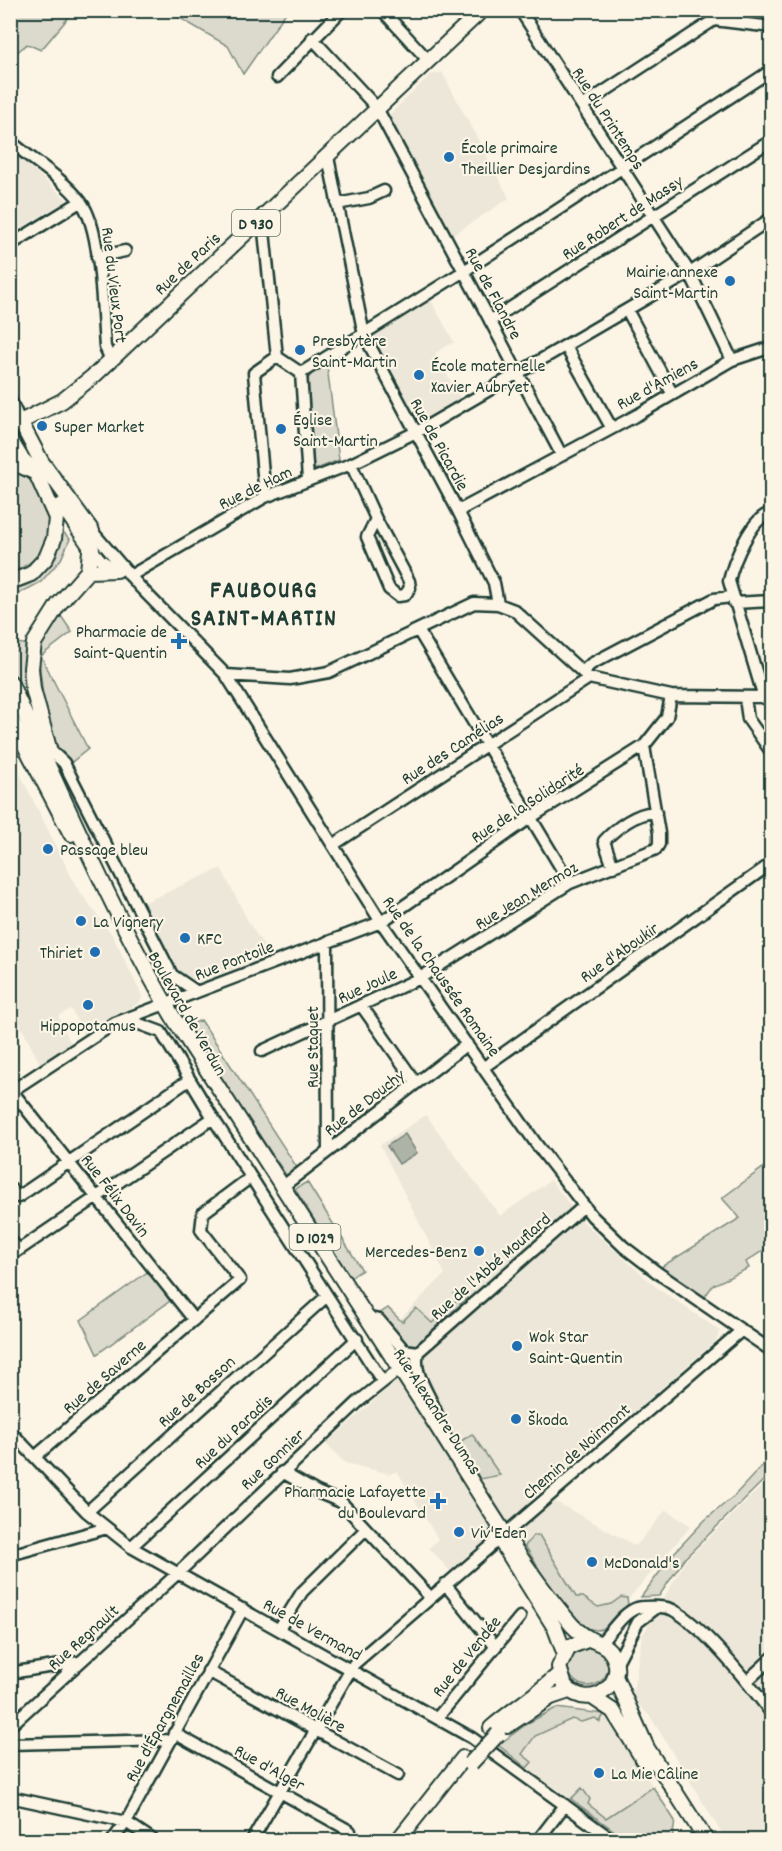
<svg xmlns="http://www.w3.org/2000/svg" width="782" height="1851" font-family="Dekko,sans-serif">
<rect width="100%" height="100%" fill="#fcf5e5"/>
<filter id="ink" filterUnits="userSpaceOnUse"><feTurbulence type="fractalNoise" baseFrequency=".0167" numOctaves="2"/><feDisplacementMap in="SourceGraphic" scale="12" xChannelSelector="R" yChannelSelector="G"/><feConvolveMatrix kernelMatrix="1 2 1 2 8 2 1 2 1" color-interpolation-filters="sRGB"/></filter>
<g filter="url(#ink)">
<path fill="#ece7d8" d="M442,72L509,198L453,235L389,115L430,75Z
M11,150L67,200L11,234Z
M429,297L454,342L435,353L460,398L418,422L370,338L371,335Z
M11,756L77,888L113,936L142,996L140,1002L85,1036L71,1009L58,1016L71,1044L40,1064L11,1007Z
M221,868L249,923L270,955L201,982L181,974L143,903Z
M426,1115L500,1216L551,1180L581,1220L656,1287L720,1331L716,1341L552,1482L554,1501L636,1546L666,1510L691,1526L602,1630L583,1628L572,1622L506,1522L450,1571L429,1548L438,1539L397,1471L390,1474L345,1463L326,1444L421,1358L399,1320L445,1274L380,1145Z
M771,1477V1840H726L650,1716L632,1699L642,1636L686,1560Z
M604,1714L653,1787L606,1819L574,1793L571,1799L527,1768L531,1762L522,1755L535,1737L550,1727L552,1730L572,1719L581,1722L596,1718L600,1722Z"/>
<path fill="#dcdacc" stroke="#7e8c80" stroke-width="1.5" d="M10,11L11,10L74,11L41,50L27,44L15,54L11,51Z
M168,11H287L243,74L228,46Z
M327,366L339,460L314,470L308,379L312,373Z
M10,466C57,488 66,555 11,572Z
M63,532L70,539L61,559L41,582L11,598V588C38,590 59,555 63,532Z
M61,616L72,632L41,656L88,749L68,765L46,725L39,660C40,644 50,627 61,616Z
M11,643L25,644L26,698L23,699L11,674Z
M201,1020L298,1169L288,1178L187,1026Z
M771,1162V1245L746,1262L749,1268L713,1285L704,1298L661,1267L740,1218L722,1198Z
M307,1182L362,1270L350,1278L295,1189Z
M150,1270L170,1301L97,1354L81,1320Z
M464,1289L467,1298L414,1347H406L379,1314L388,1308L402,1322L416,1308L432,1323L458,1299L454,1294Z
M472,1434L500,1475L480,1479L458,1443Z
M771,1456V1473L685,1558L659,1596L641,1597L674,1553L705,1520L734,1496Z
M539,1535L576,1597H583L598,1607L611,1604L621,1597L627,1598L628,1604C621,1611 614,1624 605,1628C575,1643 539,1566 525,1546L533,1536Z
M568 1666a20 20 0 1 1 40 0a20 20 0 1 1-40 0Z
M556,1708L604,1714L600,1722L595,1718L581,1722L572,1719L535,1736L522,1754L532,1762L527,1768L498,1745L528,1723Z
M653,1787L675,1821L672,1840H627L571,1799L582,1788L590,1799L588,1804L606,1818Z"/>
<path fill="#aeb3a7" stroke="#758479" stroke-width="1.5" d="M405,1134L417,1153L399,1164L387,1146Z"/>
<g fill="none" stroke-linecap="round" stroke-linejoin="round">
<defs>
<path id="minor" d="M382,10L428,60
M520,10L690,273L732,360
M312,38L377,108L561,454
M277,77L342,10
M582,106L714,20L772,27
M10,141C33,161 63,178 81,202C102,230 102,311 105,347L111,360
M328,157L364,335L458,511L494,583L498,604
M337,204L369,198L384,191
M258,220L264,231L277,357L301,373
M10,245L80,202
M97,257L125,251
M627,310L672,393
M490,321L772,140
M566,347L611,427
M301,373L464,271L772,70
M301,373L308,480
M10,399L20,421
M351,464L376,519L367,537L389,589L398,596L405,595L410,588L409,581L376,519
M265,497L254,373L277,357
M458,511L639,414L732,360L772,347
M92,531L139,586L226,675L381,922L537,1145L592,1216L624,1247L658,1273L772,1351
M92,549L101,560L116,570
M130,576L265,497L351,464L422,429L690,273L772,218
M734,603L772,601
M418,630L570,883
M582,672L591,664L714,599L732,597
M226,675L290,679L329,672L474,603L498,604L514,610L589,678L671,696L772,697
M745,698L748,719L772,753
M764,698L729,581C733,563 752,515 772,513
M48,748L64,763L172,975L197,992
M333,845L589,678
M613,867L604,841C615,829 639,810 656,813
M327,942L328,1151
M361,1005L416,1083
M126,1019L161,1032L213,1118L382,1381
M262,1051L420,978L570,883L656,849L659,844V833L644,746
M484,1067L772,863
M12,1091L194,1320
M10,1092L115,1023L381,922L530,818L644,746L667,717L671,696
M282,1187L467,1044
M10,1188L18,1197L189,1080
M10,1240L19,1250
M10,1256L213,1118
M368,1318L379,1320L404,1350L418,1352
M418,1352L584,1206
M418,1352C411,1380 439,1401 440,1430
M10,1431L87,1512L131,1547L472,1738L613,1840
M36,1456L240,1280L201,1230L203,1213L251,1177
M282,1472L317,1492L341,1502L430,1597
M87,1512L327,1296
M131,1547L357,1339
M10,1555L107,1528
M445,1584L495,1646
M279,1629L302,1592L366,1529
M600,1643C611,1633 622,1613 637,1608C645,1606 666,1606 673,1610C705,1627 750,1685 772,1714
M616,1664L638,1622L656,1608
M208,1671L398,1775
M10,1673L79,1662
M747,1681L772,1658
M438,1717L520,1617
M10,1726L178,1573L358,1402L393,1374
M174,1733L350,1831
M10,1744L169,1740
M10,1797L126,1822L153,1840
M113,1840L126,1822L243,1609
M252,1840L354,1664L742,1330
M538,1840L565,1805"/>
<path id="major" d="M20,421L41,461L92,531L88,571L58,605L34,643L31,668L33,689L49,748
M10,427L62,401L96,374L482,10
M10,440L21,458L30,467
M10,461L36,473L56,518L54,539L46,558L31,574L10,582
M62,505L92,549
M88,571L117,570
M10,682C63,796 112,913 176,1022C258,1149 341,1276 422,1403C467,1472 514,1556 566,1618C572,1626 582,1635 590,1639C597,1643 604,1644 609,1650C633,1679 592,1715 565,1686L559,1667L569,1647L590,1639
M10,717L71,834
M497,1535L555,1628L564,1652
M615,1676L647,1748L706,1840
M592,1697L613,1711L646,1764
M507,1726L551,1697L569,1691
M491,1728C513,1709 538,1694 559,1674
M398,1840L463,1758"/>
</defs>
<use href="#minor" stroke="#1f3d34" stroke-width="15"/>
<use href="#major" stroke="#1f3d34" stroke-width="18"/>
<use href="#minor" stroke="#fcf5e5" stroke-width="10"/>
<use href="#major" stroke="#fcf5e5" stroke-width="14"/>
<defs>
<path id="major-bridge" d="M470,1764L498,1734"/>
</defs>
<use href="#major-bridge" stroke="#1f3d34" stroke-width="18" stroke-linecap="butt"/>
<use href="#major-bridge" stroke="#fcf5e5" stroke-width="14"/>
</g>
</g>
<g fill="#1f6fb2" stroke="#fcf5e5" stroke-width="2">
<circle cx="449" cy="157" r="6"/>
<circle cx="730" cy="281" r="6"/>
<circle cx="300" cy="350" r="6"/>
<circle cx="419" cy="375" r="6"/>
<circle cx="42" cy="426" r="6"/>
<circle cx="281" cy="429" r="6"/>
<path d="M176 632h6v6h6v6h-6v6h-6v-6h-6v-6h6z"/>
<circle cx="48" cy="849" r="6"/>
<circle cx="81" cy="921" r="6"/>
<circle cx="185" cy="938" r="6"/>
<circle cx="95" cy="952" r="6"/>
<circle cx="88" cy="1005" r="6"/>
<circle cx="479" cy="1251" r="6"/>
<circle cx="517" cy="1346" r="6"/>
<circle cx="516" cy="1419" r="6"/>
<path d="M435 1492h6v6h6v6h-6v6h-6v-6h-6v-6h6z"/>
<circle cx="459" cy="1532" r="6"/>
<circle cx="592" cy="1562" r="6"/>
<circle cx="599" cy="1773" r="6"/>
</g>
<g text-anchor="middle" stroke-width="4.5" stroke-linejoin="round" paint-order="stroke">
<g fill="#fcf5e5" stroke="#617469" stroke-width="1.5">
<rect x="232" y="210" width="48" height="26" rx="4.5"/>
<rect x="289.5" y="1224" width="51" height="26" rx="4.5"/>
</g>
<g font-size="16" font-weight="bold" fill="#1f3d34">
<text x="256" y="229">D 930</text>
<text x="315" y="1243">D 1029</text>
</g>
<g font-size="18" fill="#1f3d34" stroke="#fcf5e5">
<text transform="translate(609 118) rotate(57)" y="6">Rue du Printemps</text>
<text transform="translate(622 217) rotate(-33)" y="6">Rue Robert de Massy</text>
<text transform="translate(187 263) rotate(-43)" y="6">Rue de Paris</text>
<text transform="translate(115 285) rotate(83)" y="6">Rue du Vieux Port</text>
<text transform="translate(494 293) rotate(62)" y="6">Rue de Flandre</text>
<text transform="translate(657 383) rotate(-29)" y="6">Rue d'Amiens</text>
<text transform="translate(440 444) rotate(61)" y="6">Rue de Picardie</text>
<text transform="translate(255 487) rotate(-26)" y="6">Rue de Ham</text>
<text transform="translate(452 748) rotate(-33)" y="6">Rue des Camélias</text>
<text transform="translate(527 803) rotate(-33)" y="6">Rue de la Solidarité</text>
<text transform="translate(526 895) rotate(-31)" y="6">Rue Jean Mermoz</text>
<text transform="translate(619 952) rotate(-35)" y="6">Rue d'Aboukir</text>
<text transform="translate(234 960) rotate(-21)" y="6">Rue Pontoile</text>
<text transform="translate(442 976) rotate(55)" y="6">Rue de la Chaussée Romaine</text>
<text transform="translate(367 985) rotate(-25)" y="6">Rue Joule</text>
<text transform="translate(188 1013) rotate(60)" y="6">Boulevard de Verdun</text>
<text transform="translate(312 1047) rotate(-90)" y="6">Rue Staquet</text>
<text transform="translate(364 1102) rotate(-38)" y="6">Rue de Douchy</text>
<text transform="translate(116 1195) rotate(52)" y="6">Rue Félix Davin</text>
<text transform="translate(490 1266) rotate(-41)" y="6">Rue de l'Abbé Mouflard</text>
<text transform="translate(104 1376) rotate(-41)" y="6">Rue de Saverne</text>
<text transform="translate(196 1391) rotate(-42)" y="6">Rue de Bosson</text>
<text transform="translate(438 1411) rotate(57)" y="6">Rue Alexandre Dumas</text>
<text transform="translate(233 1431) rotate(-43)" y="6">Rue du Paradis</text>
<text transform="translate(576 1451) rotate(-41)" y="6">Chemin de Noirmont</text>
<text transform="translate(272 1459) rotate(-43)" y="6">Rue Gonnier</text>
<text transform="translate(313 1629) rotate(29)" y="6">Rue de Vermand</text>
<text transform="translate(83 1637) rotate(-42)" y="6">Rue Regnault</text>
<text transform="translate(466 1656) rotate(-51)" y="6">Rue de Vendée</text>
<text transform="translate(311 1709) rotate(29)" y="6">Rue Molière</text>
<text transform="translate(164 1717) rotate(-61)" y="6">Rue d'Épargnemailles</text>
<text transform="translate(270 1767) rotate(29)" y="6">Rue d'Alger</text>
</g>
<g font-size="18" fill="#1f3d34" stroke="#fcf5e5" text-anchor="start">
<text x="461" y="153">École primaire<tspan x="461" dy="21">Theillier Desjardins</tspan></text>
<text x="718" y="277" text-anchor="end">Mairie annexe<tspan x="718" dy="21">Saint-Martin</tspan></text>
<text x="312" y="346">Presbytère<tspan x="312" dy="21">Saint-Martin</tspan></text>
<text x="431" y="371">École maternelle<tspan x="431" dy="21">Xavier Aubryet</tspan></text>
<text x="293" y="425">Église<tspan x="293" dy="21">Saint-Martin</tspan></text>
<text x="54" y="432">Super Market</text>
<text x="167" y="637" text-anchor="end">Pharmacie de<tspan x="167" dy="21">Saint-Quentin</tspan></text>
<text x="60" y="855">Passage bleu</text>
<text x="93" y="927">La Vignery</text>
<text x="197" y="944">KFC</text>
<text x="83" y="958" text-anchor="end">Thiriet</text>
<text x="88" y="1031" text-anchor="middle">Hippopotamus</text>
<text x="467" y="1257" text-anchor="end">Mercedes-Benz</text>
<text x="529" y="1342">Wok Star<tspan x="529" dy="21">Saint-Quentin</tspan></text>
<text x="528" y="1425">Škoda</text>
<text x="426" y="1497" text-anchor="end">Pharmacie Lafayette<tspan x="426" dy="21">du Boulevard</tspan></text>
<text x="471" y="1538">Viv'Eden</text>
<text x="604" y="1568">McDonald's</text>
<text x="611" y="1779">La Mie Câline</text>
</g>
<g font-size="24" font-weight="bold" letter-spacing="1.5" fill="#1f3d34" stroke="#fcf5e5">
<text x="264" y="597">FAUBOURG<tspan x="264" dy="28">SAINT-MARTIN</tspan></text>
</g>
</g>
<rect width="782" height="1851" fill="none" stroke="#fcf5e5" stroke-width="36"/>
<rect x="18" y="18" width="746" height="1815" fill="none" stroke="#1f3d34" stroke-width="2" filter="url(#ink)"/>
</svg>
